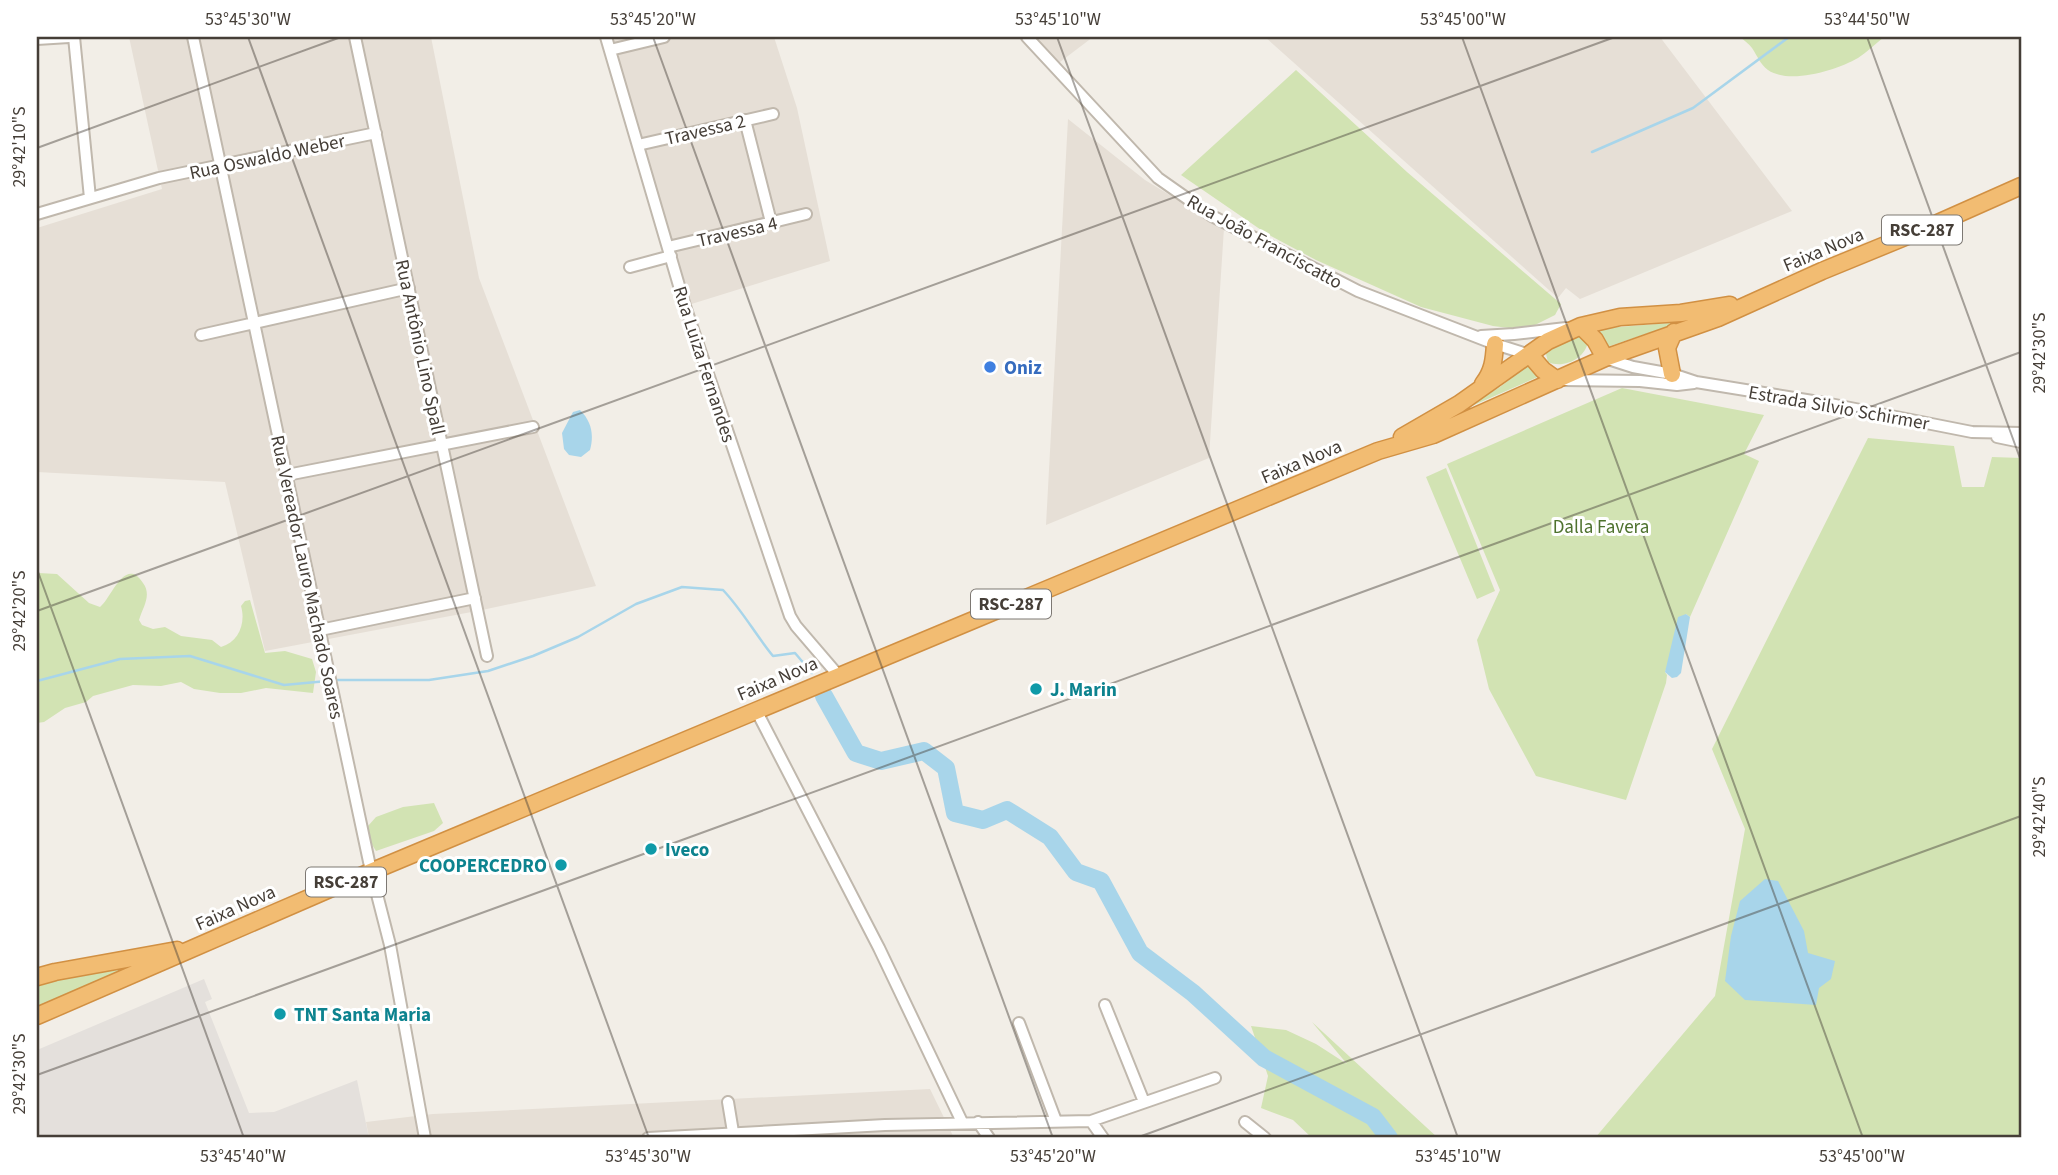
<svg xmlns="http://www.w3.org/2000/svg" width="2058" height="1175" font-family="'Source Sans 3',sans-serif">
<rect width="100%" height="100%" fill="#f2eee7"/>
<path fill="#e6dfd6" d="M129,37H431L479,278L596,586L482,610L265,651L225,482L37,472V228L162,189Z
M606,37H774L797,108L830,261L685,306Z
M1032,37H1093L1056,65Z
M1265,37H1660L1792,211L1580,299L1566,288L1558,298Z
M1068,119L1145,180L1224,228L1209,458L1046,525Z
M930,1089L954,1138H369L366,1122L433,1114Z"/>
<path fill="#e4e0dc" d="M204,979L212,999L205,1002L249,1113L274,1112L357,1080L369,1138H37V1050Z"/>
<path fill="#d2e3b3" d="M1740,37H1884C1875,44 1867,52 1858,58C1837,70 1790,85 1768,70C1760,64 1758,57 1752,48C1749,44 1744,40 1740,37Z
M1296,70L1407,172L1561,304L1555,315L1525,330L1493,326L1421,307L1316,260L1267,234L1181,175Z
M1681,322L1607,347L1594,329Z
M1578,335L1584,337L1588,341C1586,359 1563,369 1548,362L1546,354L1549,347Z
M1530,364L1540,376L1458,412L1500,387Z
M1622,388L1764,415L1744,454L1759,461L1690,617L1686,614L1665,672L1667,675L1666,683L1626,800L1536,776L1489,689L1477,640L1500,590L1447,464Z
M1868,438L1954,446L1962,487H1984L1992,457L2021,458V1138H1595L1715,996L1745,829L1712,749Z
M1446,468L1495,591L1477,599L1426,477Z
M38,573L57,574L89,603L100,607C111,599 125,555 143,583C152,595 143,607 139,620L142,625L153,629L165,627L181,636L212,640L221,647C239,642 246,623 241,606L245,601L250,600L265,653L285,651L312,659L316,672L313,693L266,688L241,693H220L194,689L181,682L161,686L133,685L93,696L86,702L65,708L44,722L37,723Z
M434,803L443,823L434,831L376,851L371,843L368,826L376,817L403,807Z
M160,956L37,1007V984Z
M1312,1022L1438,1138H1312L1293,1120L1261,1108L1268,1076L1251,1026L1286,1030L1316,1044L1347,1064Z"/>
<path fill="#a8d5ea" d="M580,410C592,422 594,435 590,450L581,457L569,455L564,449L562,433L573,412Z
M1686,614L1690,617L1689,623L1681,673L1677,677L1672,678L1665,672L1678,617Z
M1765,879L1778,881L1804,931L1808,953L1835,961L1831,979L1819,988L1816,1005L1745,1000L1725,981L1731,936L1740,901Z"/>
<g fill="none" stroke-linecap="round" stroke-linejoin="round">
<path stroke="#a8d5ea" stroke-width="2.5" d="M1592,152L1693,108L1789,37
M334,680H429L488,671L533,656L578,637L636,604L682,587L723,590C742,610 755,634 773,656L795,653L812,673
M37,681L120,659L190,656L284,685L327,681"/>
<path stroke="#a8d5ea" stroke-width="18" d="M824,696L856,753L881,761L924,751L946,768L955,813L983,820L1007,810L1050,837L1076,872L1101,881L1140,953L1193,993L1264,1058L1373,1117L1389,1138"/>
<defs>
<path id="minor" d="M74,37L90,198
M193,37L371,871L390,945L425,1138
M355,37L487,656
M606,37L685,306L790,616L796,626L838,675
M1027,37L1158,178L1212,216L1358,291L1495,344L1530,355
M37,39L69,37
M610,50L664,37
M745,120L771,222
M638,145L773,114
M37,214L159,178L376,133
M668,247L806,214
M630,267L671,256
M201,335L409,288
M1481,336L1514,334L1566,328
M1605,358L1633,367L1672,374L1696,382L1825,403L1972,432L2021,433
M1563,380L1640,381L1677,385L1694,383
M1997,437L2021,442
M287,475L533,427
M320,630L475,598
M756,710L879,948L962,1122
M1105,1005L1144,1102
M1019,1023L1056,1121
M728,1102L734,1138
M1091,1121L1103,1138
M978,1122L989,1138
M1245,1122L1265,1138
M648,1138L885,1125L1091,1121L1215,1078"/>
<path id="highway" d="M1581,326L1595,340L1605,358
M1530,355L1543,370L1557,380
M1672,374L1667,348L1674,332
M1483,384C1493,371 1494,360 1495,344
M1402,437L1459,404L1548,341L1581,326L1620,317L1681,313L1730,305
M37,977L55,972L177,950
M37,1016C136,974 233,930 332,888C680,740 1030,597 1378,451L1433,435L1605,358L1718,318L1822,271L1922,230L2021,186"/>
</defs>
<use href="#minor" stroke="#c0b8ad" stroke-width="14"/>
<use href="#highway" stroke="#d19043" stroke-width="19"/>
<use href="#minor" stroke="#fff" stroke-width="10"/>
<use href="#highway" stroke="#f2bc72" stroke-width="16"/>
</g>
<path fill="none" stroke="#453e37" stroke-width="2" stroke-opacity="0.45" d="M248,37L649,1138M653,37L1053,1138M1057,37L1458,1138M1462,37L1863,1138M1867,37L2021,461M37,148L341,37M37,569L244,1138M37,611L1615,37M37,1075L2021,352M1136,1138L2021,816"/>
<circle fill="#3f7fe0" stroke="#fff" stroke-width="2.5" cx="990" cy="367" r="7"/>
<g fill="#0f9aa8" stroke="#fff" stroke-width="2.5">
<circle cx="1036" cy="689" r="7"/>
<circle cx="651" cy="849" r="7"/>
<circle cx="561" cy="865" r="7"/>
<circle cx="280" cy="1014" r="7"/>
</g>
<g text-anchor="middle" stroke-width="6" stroke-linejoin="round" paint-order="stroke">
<g fill="#fff" stroke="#7d7873" stroke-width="2">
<rect x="1882" y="215.5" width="80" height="29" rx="5"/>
<rect x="971" y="589.5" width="80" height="29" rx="5"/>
<rect x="306" y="867.5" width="80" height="29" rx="5"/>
</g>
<g font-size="18" font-weight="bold" fill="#453e37">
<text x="1922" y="236">RSC-287</text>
<text x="1011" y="610">RSC-287</text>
<text x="346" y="888">RSC-287</text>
</g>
<g font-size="19" fill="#453e37" stroke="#fff">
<text transform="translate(705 129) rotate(-13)" y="7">Travessa 2</text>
<text transform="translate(267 156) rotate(-12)" y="7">Rua Oswaldo Weber</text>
<text transform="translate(737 231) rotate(-13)" y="7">Travessa 4</text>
<text transform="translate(1265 241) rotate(29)" y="7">Rua João Franciscatto</text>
<text transform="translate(1823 249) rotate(-23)" y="7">Faixa Nova</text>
<text transform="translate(421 347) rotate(78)" y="7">Rua Antônio Lino Spall</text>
<text transform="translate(705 364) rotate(72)" y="7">Rua Luiza Fernandes</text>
<text transform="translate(1839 407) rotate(10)" y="7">Estrada Silvio Schirmer</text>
<text transform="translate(1301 461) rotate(-23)" y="7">Faixa Nova</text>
<text transform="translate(308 577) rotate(78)" y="7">Rua Vereador Lauro Machado Soares</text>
<text transform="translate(777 678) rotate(-23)" y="7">Faixa Nova</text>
<text transform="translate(235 907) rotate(-24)" y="7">Faixa Nova</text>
</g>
<g font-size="19" font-weight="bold" fill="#366cbe" stroke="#fff" text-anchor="start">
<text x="1004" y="374">Oniz</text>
</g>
<g font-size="19" fill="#4e722e" stroke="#fff">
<text x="1601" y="533">Dalla Favera</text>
</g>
<g font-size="19" font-weight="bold" fill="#0d838f" stroke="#fff" text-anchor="start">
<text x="1050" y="696">J. Marin</text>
<text x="665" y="856">Iveco</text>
<text x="547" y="872" text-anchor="end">COOPERCEDRO</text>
<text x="294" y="1021">TNT Santa Maria</text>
</g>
</g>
<rect width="2058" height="1175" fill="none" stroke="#ffffff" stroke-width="77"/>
<rect x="38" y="38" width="1982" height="1098" fill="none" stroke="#453e37" stroke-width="2.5"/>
<g font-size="18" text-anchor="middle" fill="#453e37">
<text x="248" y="25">53°45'30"W</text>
<text x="653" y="25">53°45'20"W</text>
<text x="1058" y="25">53°45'10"W</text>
<text x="1463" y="25">53°45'00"W</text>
<text x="1867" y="25">53°44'50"W</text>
<text transform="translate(19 147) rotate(-90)" y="6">29°42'10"S</text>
<text transform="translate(2039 353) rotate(-90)" y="6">29°42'30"S</text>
<text transform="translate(19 611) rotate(-90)" y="6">29°42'20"S</text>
<text transform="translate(2039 817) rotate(-90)" y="6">29°42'40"S</text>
<text transform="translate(19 1074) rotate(-90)" y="6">29°42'30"S</text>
<text x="243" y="1162">53°45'40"W</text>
<text x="648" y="1162">53°45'30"W</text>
<text x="1053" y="1162">53°45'20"W</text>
<text x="1458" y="1162">53°45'10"W</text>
<text x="1862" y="1162">53°45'00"W</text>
</g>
</svg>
